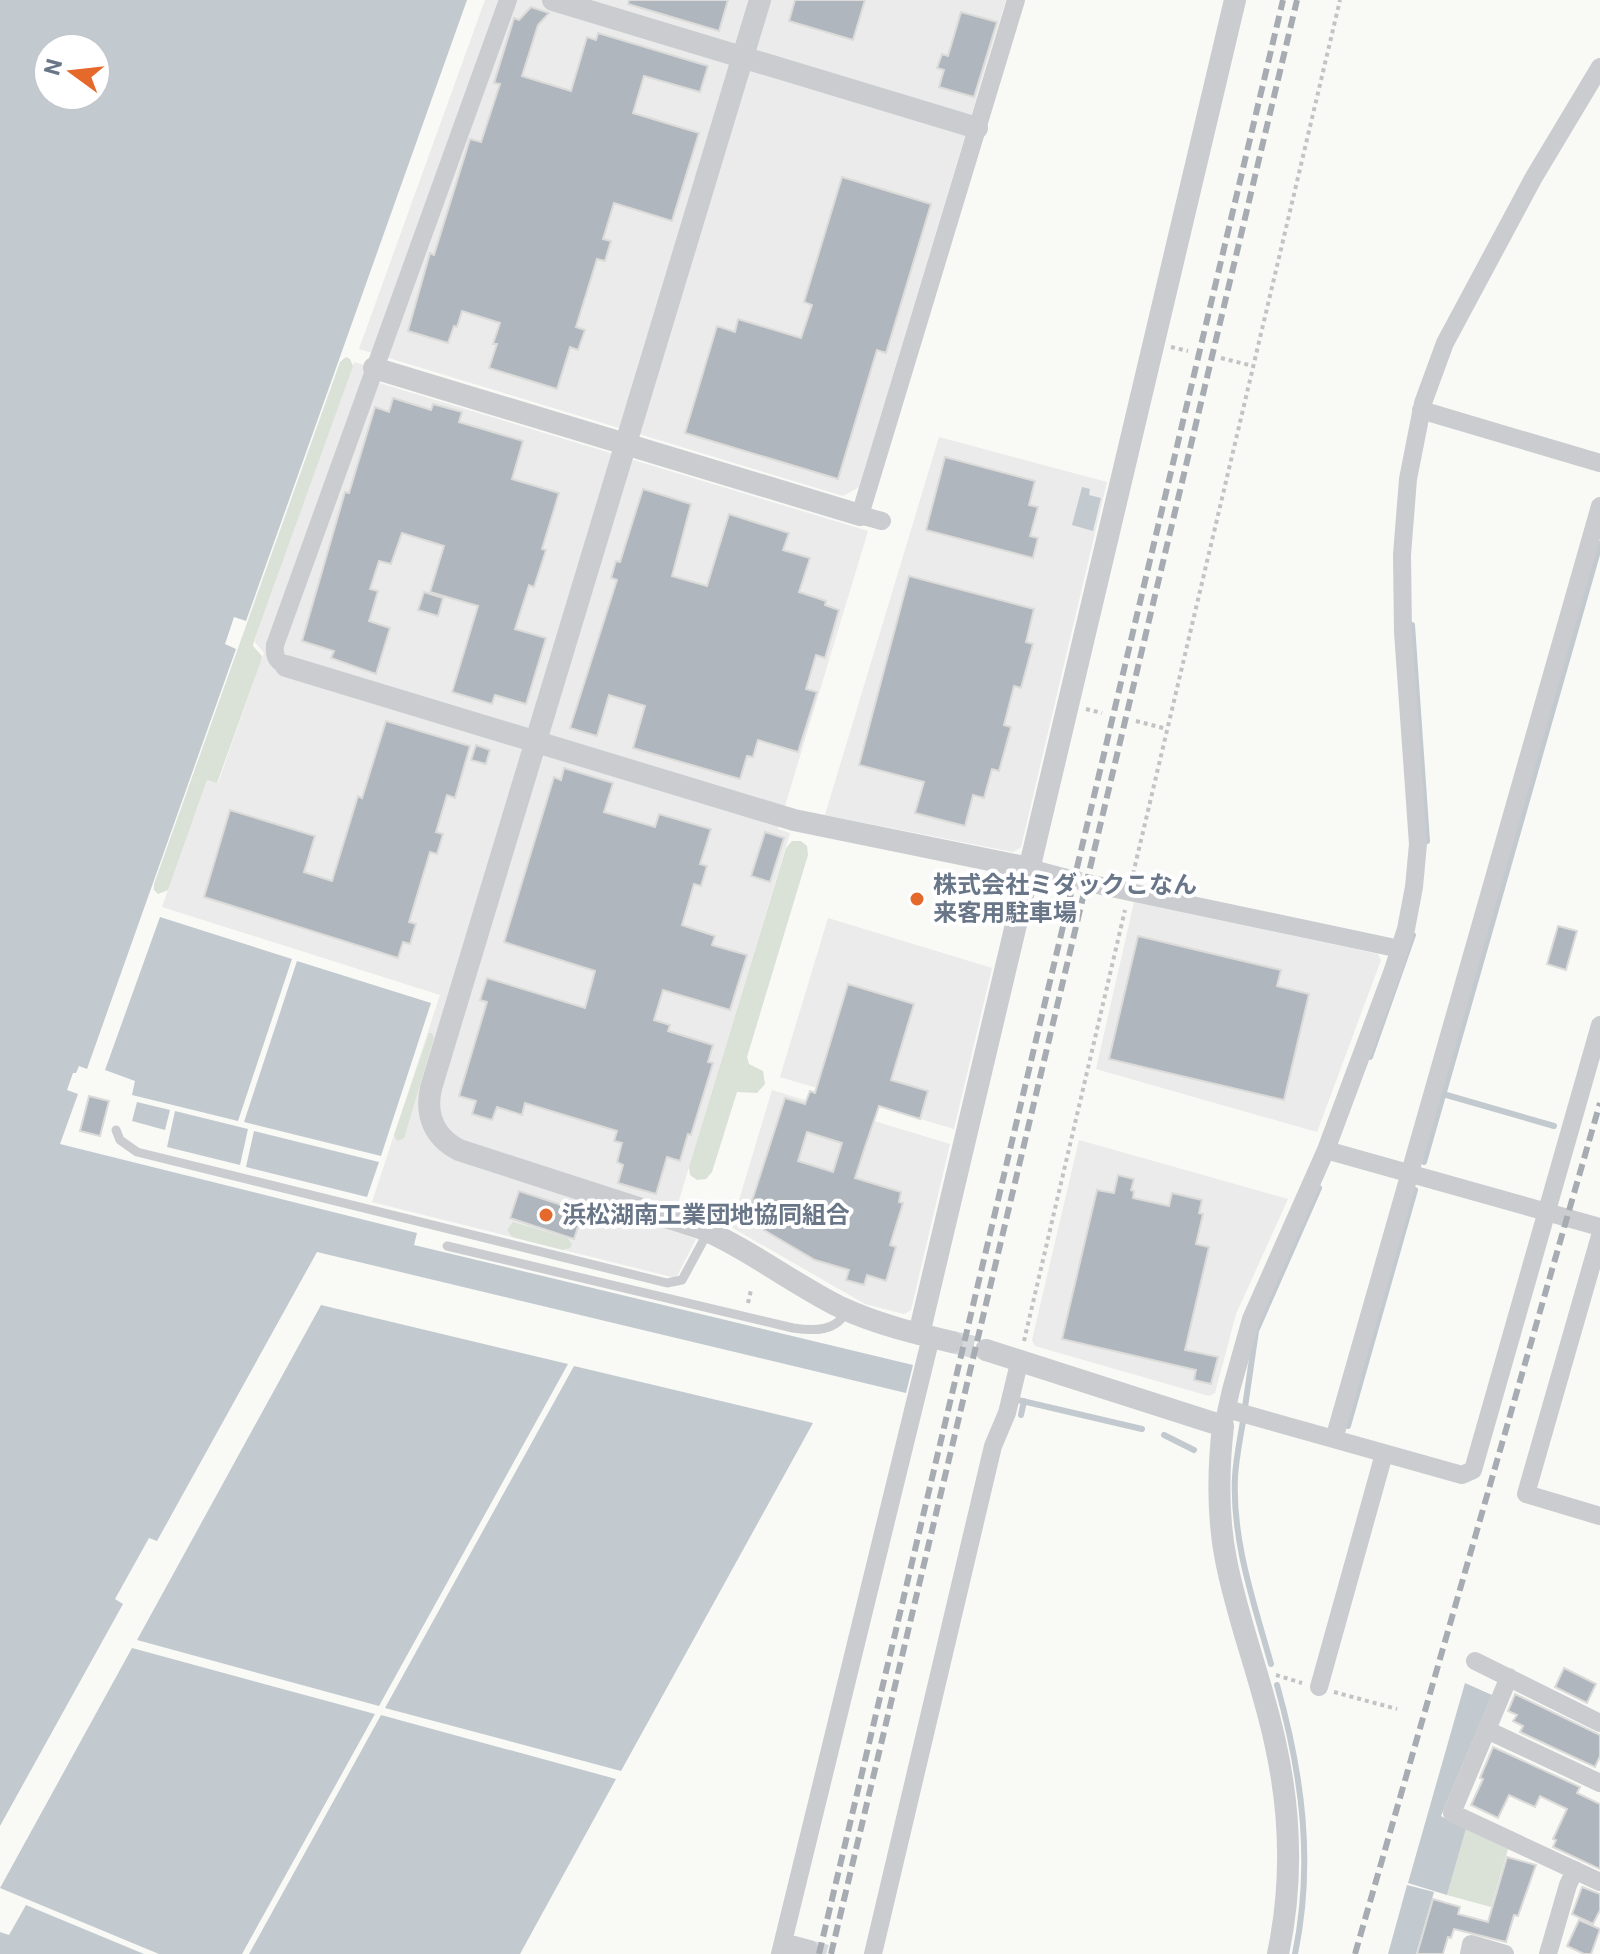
<svg xmlns="http://www.w3.org/2000/svg" width="1600" height="1954" font-family="Roboto,'Noto Sans JP',sans-serif">
<rect width="100%" height="100%" fill="#f9f9f6"/>
<path fill="#eaebea" d="M485,0H1006L859,487L843,496L359,349Z
M354,362L367,366L363,378L868,531L778,829L790,833L670,1230L696,1239L676,1278L372,1202L440,995L162,907L207,780L218,783L261,661L264,653L254,641Z
M939,437L1107,482L1021,847L1013,852L825,815Z
M1134,902L1378,954L1381,960L1317,1132L1096,1069Z
M828,918L992,968L954,1129L780,1077Z
M772,1090L950,1144L911,1310L904,1314L865,1304L731,1227Z
M1079,1140L1288,1199L1236,1314L1215,1393L1209,1396L1035,1346L1032,1340Z"/>
<path fill="#dae1d7" d="M346,357L350,359L353,366L254,641L253,646L262,656L261,661L217,783L207,780L168,890L158,894L154,890V884L340,362Z
M792,841H801L807,846L808,855L747,1057L749,1064L763,1071L765,1084L757,1093L737,1092L712,1172L706,1179L697,1180L690,1175L689,1167L786,848Z
M429,1033H432L434,1038L404,1138L397,1141L394,1135Z
M513,1222L567,1238L572,1244L570,1248L563,1250L512,1237L507,1230Z
M1466,1829L1508,1849L1491,1907L1447,1895Z"/>
<path fill="#c2cacf" fill-rule="evenodd" d="M0,0H467L246,621L234,617L225,644L236,649L87,1069L79,1066L76,1073H73L67,1090L78,1094L60,1144L417,1233L414,1245L913,1365L906,1393L317,1252L157,1541L149,1538L115,1599L123,1604L0,1826ZM48,48H96V96H48Z
M1082,487L1090,489L1089,495L1101,498L1093,531L1072,525Z
M160,917L292,959L238,1121L132,1095L135,1081L105,1070Z
M297,961L431,1003L381,1156L244,1122Z
M137,1102L170,1110L165,1130L132,1121Z
M175,1111L248,1129L240,1165L167,1147Z
M254,1131L379,1162L367,1197L246,1167Z
M321,1305L568,1364L379,1706L137,1640Z
M574,1366L813,1423L621,1771L385,1708Z
M132,1648L375,1714L242,1954H159L0,1888Z
M1465,1683L1492,1695L1441,1816L1466,1829L1447,1895L1408,1883Z
M381,1715L616,1779L520,1954H249Z
M1407,1885L1434,1892L1416,1954H1388Z
M26,1905L144,1954H0V1932L9,1935Z"/>
<g fill="none" stroke-linecap="round" stroke-linejoin="round">
<path stroke="#c2cacf" stroke-width="6" d="M1412,625L1427,841
M1370,1057L1413,935
M1443,1094L1554,1126
M1424,1162L1600,544
M1018,1400L1142,1429
M1245,1407L1256,1331L1319,1188
M1021,1415L1024,1401
M1243,1421C1240,1440 1236,1458 1235,1477C1232,1541 1254,1603 1271,1664
M1348,1426L1415,1190
M1164,1435L1194,1450
M1277,1685C1302,1774 1314,1862 1295,1954"/>
</g>
<path fill="#b0b6bd" stroke="#dbdbd9" stroke-width="2" fill-rule="evenodd" d="M629,0H728L719,31L628,4Z
M795,0H865L853,40L789,21Z
M531,7L549,13L538,25L522,76L571,91L587,37L596,40L598,33L708,66L700,92L644,76L633,113L699,133L672,221L614,203L603,239L611,241L605,261L597,259L576,327L585,330L578,350L570,347L557,389L489,368L497,344H493L500,323L462,311L457,327L454,326L448,343L408,331L430,253L434,255L470,139L481,142L500,84L494,83L514,18L519,20Z
M961,12L997,22L974,97L939,87L944,70L937,68L942,54L948,56Z
M842,177L931,204L886,353L877,350L838,479L685,433L717,326L735,332L738,319L801,338L812,305L804,302Z
M393,398L431,410L433,404L462,412L459,422L523,441L512,479L559,493L542,549L546,550L534,587L529,585L515,629L546,638L526,704L495,695L492,704L452,692L478,606L430,592L444,546L402,533L391,564L379,561L370,589L378,591L369,621L390,628L376,674L331,658L334,651L302,641L345,492L349,493L375,407L389,412Z
M945,457L1035,481L1029,505L1038,507L1030,536L1038,538L1033,558L926,530Z
M643,489L691,504L672,576L707,586L729,514L789,533L783,550L810,558L799,592L826,601L825,605L839,610L825,658L816,655L806,689L817,692L798,752L758,740L753,757L747,756L740,779L633,748L645,706L609,695L597,736L570,728L617,580L611,578L616,561L620,562Z
M909,576L1034,609L1026,642L1033,644L1021,688L1014,686L1004,725L1011,727L999,771L992,769L984,798L973,795L965,826L915,813L924,782L859,765Z
M424,592L443,598L438,616L418,610Z
M386,721L470,746L455,798L447,795L436,832L443,834L437,854L430,852L409,922L416,924L410,944L403,942L398,958L204,897L230,810L315,836L304,872L332,881L358,796L362,798Z
M476,745L490,750L486,764L471,760Z
M564,768L613,783L604,812L655,827L659,814L711,829L700,864L707,866L701,886L694,884L682,925L715,936L712,945L747,955L730,1010L663,990L654,1020L670,1025L668,1031L713,1045L708,1062L713,1063L691,1135L688,1134L680,1161L667,1157L656,1194L618,1183L623,1165L617,1162L622,1143L614,1141L617,1131L525,1103L522,1115L497,1107L492,1120L472,1114L476,1101L459,1096L487,1002L480,1000L487,978L585,1008L595,971L504,942L554,777L561,780Z
M765,832L784,838L770,882L751,876Z
M1558,926L1577,931L1566,970L1547,964Z
M1138,936L1281,970L1277,986L1309,994L1284,1100L1109,1059Z
M848,984L914,1004L891,1080L928,1091L920,1119L879,1106L865,1147L855,1178L901,1192L899,1202L903,1203L890,1245L896,1247L886,1281L867,1275L864,1285L846,1280L849,1270L815,1260L764,1230L767,1219L761,1217L764,1208L751,1204L785,1098L805,1104L810,1091L815,1093ZM807,1132L842,1143L833,1172L798,1161Z
M89,1096L109,1101L100,1136L80,1131Z
M1118,1175L1134,1179L1131,1190L1134,1191L1133,1198L1169,1206L1172,1193L1202,1200L1199,1213L1203,1214L1196,1244L1209,1247L1185,1350L1218,1357L1211,1384L1194,1380L1196,1370L1062,1339L1097,1190L1114,1193Z
M519,1191L583,1212L574,1239L510,1218Z
M1564,1668L1596,1684L1587,1703L1555,1687Z
M1515,1694L1600,1735V1756L1595,1767L1520,1732L1523,1726L1513,1721L1517,1715L1508,1711Z
M1493,1747L1580,1787L1577,1793L1600,1804V1869L1553,1847L1556,1840L1553,1839L1567,1809L1540,1796L1535,1807L1509,1795L1498,1818L1471,1805L1483,1779L1480,1778Z
M1507,1857L1536,1865L1518,1916L1514,1915L1506,1942L1454,1929L1451,1938L1448,1937L1443,1954H1417L1433,1899L1460,1907L1458,1914L1488,1922Z
M1582,1887L1600,1894V1910L1593,1924L1572,1914Z
M1579,1920L1600,1929L1591,1954H1584L1567,1946Z"/>
<g fill="none" stroke-linecap="round" stroke-linejoin="round">
<path stroke="#d5d8da" stroke-width="18" stroke-dasharray="18 9" stroke-linecap="butt" d="M1063,877L1097,885
M809,1949L828,1954"/>
<path stroke="#d5d8da" stroke-width="22" stroke-dasharray="22 11" stroke-linecap="butt" d="M952,1342L986,1350"/>
<path stroke="#c1c3c5" stroke-width="4" stroke-dasharray="4 4" stroke-linecap="butt" d="M1171,347L1188,351
M1221,358L1253,366
M1086,709L1102,713
M1136,721L1167,729
M1133,874L1340,0
M748,1303L751,1290
M1024,1341L1125,910
M1276,1675L1302,1683
M1334,1692L1397,1709"/>
<path stroke="#caccd0" stroke-width="9" d="M116,1130L120,1140L137,1152L667,1283L682,1280L708,1232
M447,1246L793,1328C813,1331 837,1332 846,1311"/>
<path stroke="#caccd0" stroke-width="18" d="M1421,410L1600,463
M882,521L860,515L1016,0
M286,666C276,661 274,656 275,645L508,0
M1029,868L1063,877
M1097,885L1400,949
M1326,1150L1600,1227
M1600,1236L1526,1494L1600,1516
M1227,1409L1462,1475L1473,1470L1600,1025
M1223,1426L1231,1390L1251,1319L1326,1150L1393,970L1406,929L1414,887L1418,844L1403,632L1402,555L1408,479L1423,403L1445,343L1534,177L1600,67
M1334,1439L1600,506
M1475,1661L1600,1723
M1509,1677L1452,1813L1600,1882
M1319,1687L1384,1454
M1487,1730L1600,1783
M783,1942L809,1949
M780,1954L931,1337
M873,1954L993,1446L1007,1413L1020,1359
M1469,1954L1471,1944L1505,1954
M1548,1954L1568,1885L1575,1870"/>
<path stroke="#caccd0" stroke-width="22" d="M553,0L977,128
M760,0L431,1088C425,1115 434,1137 459,1150L700,1228C749,1249 792,1283 840,1307C876,1324 914,1333 952,1342
M374,368L860,515
M286,666L794,820L1029,868
M919,1334L1235,0
M986,1350L1223,1426C1218,1471 1217,1515 1226,1560C1238,1622 1262,1681 1275,1742C1291,1813 1293,1883 1278,1954"/>
<path stroke="#a7acb3" stroke-width="6" stroke-dasharray="12 6" stroke-linecap="butt" d="M819,1954L1283,0
M831,1954L1297,0
M1355,1954L1600,1103"/>
</g>
<g fill="#e4692b" stroke="#fff" stroke-width="3">
<circle cx="917" cy="899" r="8"/>
<circle cx="546" cy="1215" r="8"/>
</g>
<g text-anchor="middle" stroke-width="8" stroke-linejoin="round" paint-order="stroke">
<g font-size="24" font-weight="bold" fill="#687688" stroke="#fff" text-anchor="start">
<text x="933" y="893">株式会社ミダックこなん<tspan x="933" dy="28">来客用駐車場</tspan></text>
<text x="562" y="1223">浜松湖南工業団地協同組合</text>
</g>
</g>
<g transform="translate(72 72) rotate(285)"><circle r="38" fill="#ffffff" stroke="#c3c8cf" stroke-width="2"/>
<path d="M0-6L14 30L0 20L-14 30Z" fill="#e4692b"/>
<text y="-12" font-size="22" font-weight="bold" text-anchor="middle" fill="#687688">N</text>
</g>
</svg>
